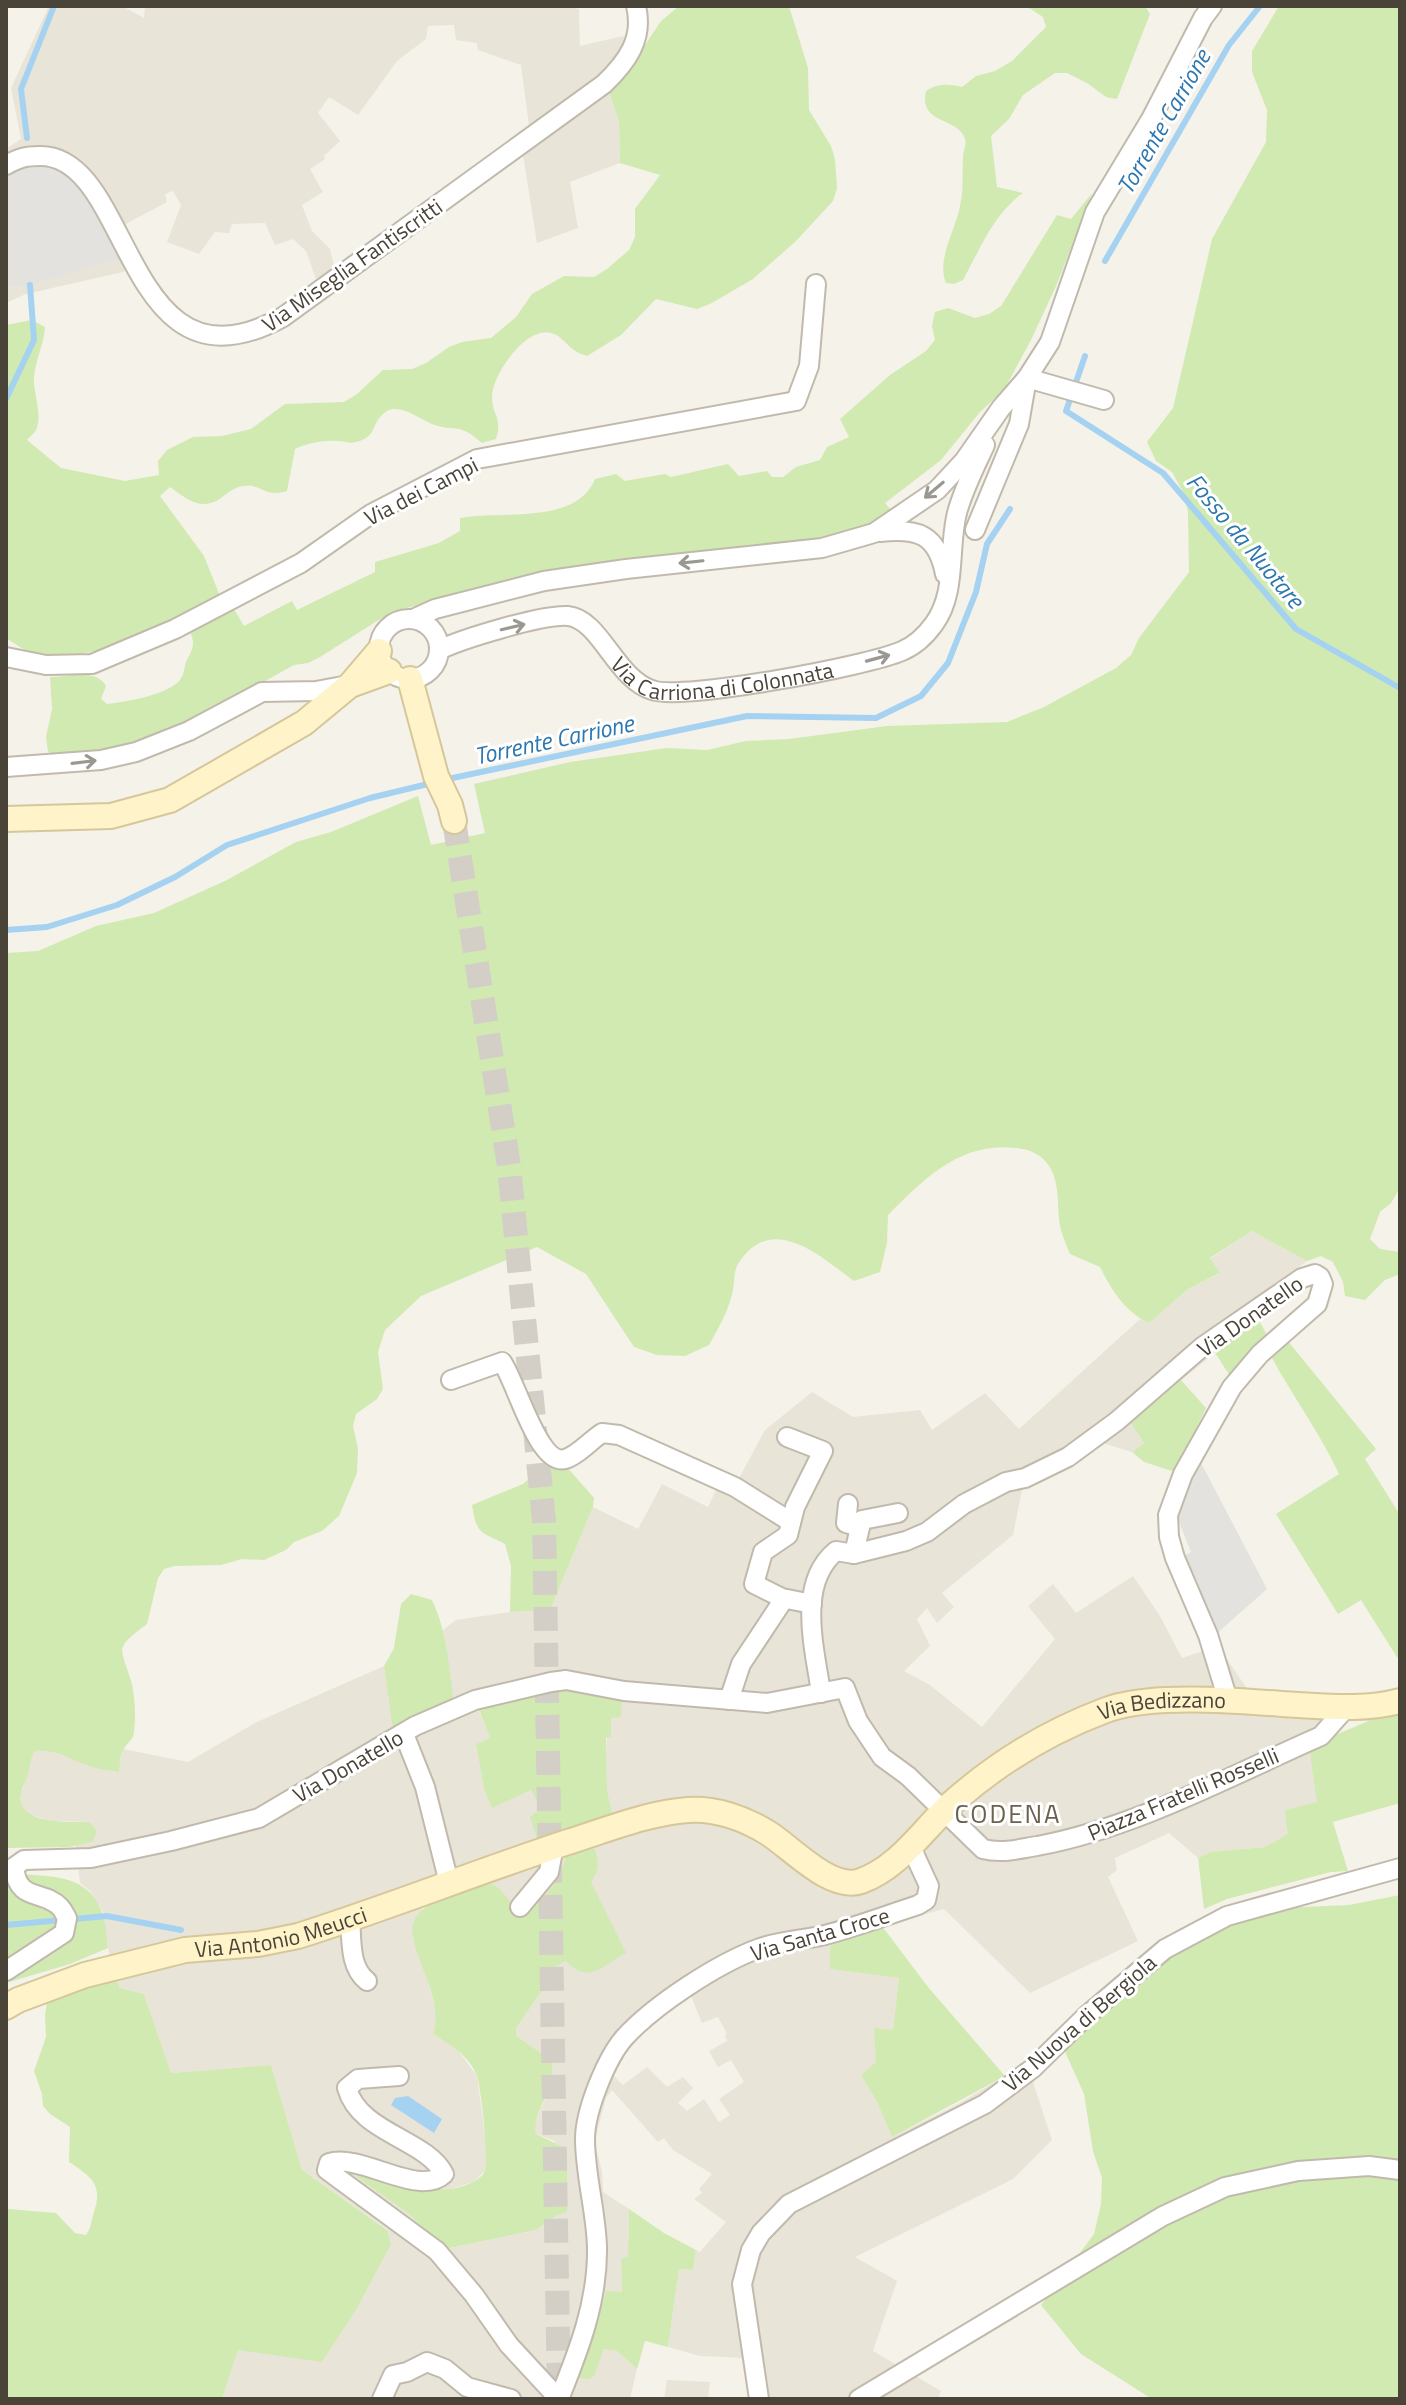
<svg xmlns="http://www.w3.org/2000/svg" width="1406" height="2405" font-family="'Titillium Web',sans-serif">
<rect width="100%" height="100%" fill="#f5f2ea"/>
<path fill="#e9e4d8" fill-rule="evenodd" d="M49,6H122L144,18L145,6H565L579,9L580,46L623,36L640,55L625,75L608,89L619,122L620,163L570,182L578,228L537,243L523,155L529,126L521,65L478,50L477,43L456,40L454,25L428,26L426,39L397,61L358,115L329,97L318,113L340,141L324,156L325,159L310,169L323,192L302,205L312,231L330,249L335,270L316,279L306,251L293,239L275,245L265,223L232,224L229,233L215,232L199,254L167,242L181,205L173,191L165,194L167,202L124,225L139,261L123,272L26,294L6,303V149L21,139L11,88Z
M1252,1231L1307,1261L1281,1280L1287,1294L1131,1421L1144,1443L1132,1452L1102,1443L1049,1478L1022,1490L1013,1535L942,1593L954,1607L937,1623L927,1608L917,1619L930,1646L904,1671L930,1685L982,1727L1055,1639L1028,1606L1053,1584L1076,1613L1133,1576L1160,1616L1182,1658L1218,1646L1250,1693L1314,1696L1328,1738L1317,1802L1286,1810L1289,1834L1265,1847L1210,1852L1198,1858L1169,1833L1115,1858L1117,1870L1108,1877L1138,1941L1030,1993L944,1909L835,1939L830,1947V1969L899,1978L893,2031L876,2063L861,2075L877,2102L892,2137L958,2104L1005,2076L1021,2063L1033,2082L1052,2140L1013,2179L855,2257L897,2281L873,2351L941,2391L938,2399H751L743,2358L700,2356L668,2347L679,2269L693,2270L696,2250L700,2252L726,2222L694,2199L702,2193L699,2189L712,2174L673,2150L664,2138L658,2142L612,2090L606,2098L596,2136V2147L602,2172L603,2192L629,2209L628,2258L621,2260L622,2292H606L592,2338L576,2377L604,2349L617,2351L637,2369L630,2399H222L238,2350L388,2230L302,2170L271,2065L171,2073L144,1994L120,1988L115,1978L108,1948L103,1912L90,1891L80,1883L76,1845L92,1842L90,1822L51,1821L28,1814L21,1805V1794L29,1772V1760L35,1751L46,1750L68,1756L89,1766L118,1772L123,1749L188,1762L257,1722L384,1666L394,1729L454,1703L443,1630L456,1620L510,1612L550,1610L593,1507L638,1529L662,1484L708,1507L724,1473L738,1480L765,1430L812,1392L853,1417L920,1410L932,1430L985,1393L1019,1429L1140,1319L1149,1323L1188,1289L1219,1274L1210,1259ZM478,1708L611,1718V1737H607L606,1756L607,1790L612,1813L584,1822L542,1809L531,1790L492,1807L484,1789L476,1744L490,1738ZM568,1851L566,1961L554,1967L546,1985L516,2028V2036L551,2086L534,2124L536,2134L555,2141L557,2215L536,2230L446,2249L409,2214L358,2178L447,2190L473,2182L484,2172L488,2156L477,2076L457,2049L433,2034L438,2020L427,1977L413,1938L423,1907L468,1889L511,1906L521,1916L544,1899L563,1870ZM691,1996L702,2023L718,2017L727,2034L725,2036L727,2041L709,2051L718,2067L731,2060L744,2082L719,2099L730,2115L719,2122L704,2099L687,2111L678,2103L693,2088L683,2077L667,2087L647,2067L623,2085L614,2076L626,2053L649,2026Z
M667,2380L710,2382L708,2399H664Z"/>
<path fill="#d0eab2" d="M679,6H789L808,68L809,110L831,146L835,159L837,188L833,201L796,241L753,279L710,304L697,309L656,299L621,335L587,356C566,350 566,337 551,333C526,326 492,375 492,397C492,416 503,417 496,439L482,443C457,421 456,433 432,424C416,418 396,399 381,416C371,427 376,437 356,442C349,444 345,441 338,441C323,440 308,443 295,449L287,491C264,498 263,484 244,486C234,487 229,492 221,498C201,512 187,499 170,487L160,496L204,556L220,596C169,622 92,668 33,653C24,651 15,643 6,638V325L32,320L45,327C44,345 35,360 34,378C33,393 43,415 36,430C34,434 30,436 27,440L61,468L125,481L159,475L158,461L167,450L193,437L222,436L251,429L285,404L344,402L357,394L383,370L412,369L426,363L449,347L462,342L491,338L516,317L532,294L564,276L594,277L607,269L629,250L635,237V209L660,175L620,163L619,122L608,89L625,75L661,21Z
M1026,6H1145L1150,14L1117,99L1106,97L1087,83L1067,73H1055L1023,95L1009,119L991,136L997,187L1023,193C994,213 980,249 963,280L954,284L946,283C936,260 956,229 960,206C964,189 962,174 963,157C963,151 967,145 965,139C959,117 918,125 926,91C938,83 948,84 962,87L976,76L995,71L1012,61L1046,27L1043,17Z
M1279,6H1400V1188L1391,1203L1380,1212L1370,1239L1380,1249L1400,1252V1274L1385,1280L1365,1300L1345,1296L1343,1282L1333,1262L1321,1256L1307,1261L1252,1231L1210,1258L1220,1273L1188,1289L1149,1323C1125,1312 1111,1289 1100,1267L1070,1254C1067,1246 1063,1238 1061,1230C1056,1210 1061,1189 1051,1169C1043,1155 1030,1149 1015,1148C960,1142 924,1179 888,1215L887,1243L880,1272L854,1281C820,1256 771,1211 738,1264C733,1272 735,1285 732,1294C728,1312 718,1329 709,1345L685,1356L657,1355L634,1347L586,1274L537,1247L421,1296L385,1330L378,1352L383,1389L377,1399L356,1414L353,1426L358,1449L357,1473L339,1516L322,1531L294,1542L286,1550L264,1560L242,1559L221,1565L175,1566L164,1569L158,1578L147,1624C114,1649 120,1645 131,1681C135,1694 136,1718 134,1732C133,1740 129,1741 125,1747C120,1753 120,1764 119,1772C108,1770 96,1769 86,1765C68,1758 55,1749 35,1751C29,1760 31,1765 28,1775C26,1782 22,1787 21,1794C15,1825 71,1822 90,1822L97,1832L92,1842L70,1847L6,1848V953L38,951L96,926L154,913L225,881L296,842L331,832L418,796L431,845L485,833L474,784L570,762L667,748L707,750L746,741L789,739L887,726L1007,722L1044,707L1116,668L1131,655L1139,638L1189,572L1188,512L1183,492L1172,472L1156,461L1147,442L1173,408L1212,239L1266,142L1267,110L1252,72V51Z
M1092,193L1057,284L1031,340L1004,390L980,412L941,460L885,503L892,511L859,530L832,538L705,551L582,568L393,611L320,657L308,663L294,665C241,694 106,777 48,752L46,737L52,709L50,677C68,677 96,668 106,686L101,699L107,704C125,702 168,695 180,680C184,675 184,668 186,662C192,651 196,644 190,632L234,609L244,626L292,601L297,610L375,572V562L439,543L460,531V518C499,510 576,526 595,479L616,474L625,481L665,474L671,477L728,464L739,476L767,471L772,477H783L796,467L820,460L827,447L849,437L840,419L890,375L926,351L935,340L932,326L935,312L948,308L975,318L989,314L1001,306L1057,215L1071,219Z
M1257,1317L1267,1335L1230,1376L1214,1351Z
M1287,1340L1376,1449L1365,1459L1400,1515V1662L1361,1600L1338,1614L1276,1514L1339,1474C1320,1433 1293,1397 1271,1356Z
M1180,1379L1206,1408L1175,1472L1144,1462L1132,1452L1144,1443L1130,1421Z
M551,1464L566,1466L594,1498L593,1507L550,1610L510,1612L511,1566L505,1544C481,1531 477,1536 472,1505L523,1484L544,1466Z
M411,1594L432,1600C447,1631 449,1668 454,1703L393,1729L384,1666L394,1648L401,1604Z
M554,1687L622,1697L621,1717L611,1718V1737L606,1738L607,1790L612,1813L537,1839L530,1817L541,1809L531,1790L492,1808L484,1789L476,1744L490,1738L478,1707Z
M1400,1713V1803L1333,1822L1348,1871L1331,1872L1227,1899L1204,1909L1198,1858L1210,1852L1265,1847L1288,1834L1285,1810L1317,1802L1309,1746L1371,1720Z
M594,1847C599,1861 600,1870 591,1882L626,1953C602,1966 588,1985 566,1961L555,1967L546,1985L516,2028V2036L551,2060C557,2092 531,2111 536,2134L567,2149V2212L557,2215L536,2230L445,2249L409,2214L358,2178L355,2171C385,2178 434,2197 463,2186C470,2184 480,2179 484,2173C490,2163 481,2088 477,2076C469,2055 450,2045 433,2034C438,2018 435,2007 431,1991C426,1973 416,1955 413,1937C406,1900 466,1890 493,1884C506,1893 511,1905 522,1916C547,1897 559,1882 568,1851Z
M6,1874C40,1876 87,1871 101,1910C106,1921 106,1935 108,1948L70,1964L6,1983Z
M1400,1895V2399H1152L1081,2354L1041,2305L1094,2234L1101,2204L1102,2178L1093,2151L1084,2094L1062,2045L1153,1965L1258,1909L1349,1905Z
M882,1926L928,1987L1005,2076L892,2137L877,2102L861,2075L876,2062L874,2028L893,2030L899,1978L830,1969V1947L835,1940Z
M115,1978L120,1988L144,1994L171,2073L271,2065L302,2170L387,2230L391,2244L357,2308L322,2362L238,2350L222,2399H6V2212L8,2209L56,2213L75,2233L86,2235C92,2226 91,2221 94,2212C103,2185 92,2177 69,2162L70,2127L50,2114L43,2106L42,2094L34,2071L46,2037L45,2015L47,2003L56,1995Z
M629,2209L664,2233L696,2250L693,2270L679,2269L668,2347L645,2341L637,2369L617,2351L604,2349L594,2376L589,2379L575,2378L592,2338L606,2291L622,2292L621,2259L628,2257Z"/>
<path fill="#e4e2de" d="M41,163L71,174L89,200L125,262L115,259L27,286H6V177L27,165Z
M1199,1459L1267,1589L1215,1635L1183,1556L1191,1552L1177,1517L1183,1494Z"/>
<path fill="#a6d2f2" d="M408,2096L442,2119L434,2133L391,2105L395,2098Z"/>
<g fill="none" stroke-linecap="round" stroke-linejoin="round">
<path stroke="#a6d2f2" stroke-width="6" d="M27,138L21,89L54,6
M1105,261L1229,45L1260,6
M1085,356L1066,411L1163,473L1296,629L1400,688
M6,399L34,340L30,285
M443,780L747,716L876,718L921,696L948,663L976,592L987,544L1010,509
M6,930L47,927L117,905L175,877L227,845L370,798L432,783
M6,1925L107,1916L181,1930"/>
<path stroke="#d3cfc6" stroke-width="24" stroke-dasharray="24 12" stroke-linecap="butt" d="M454,821L509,1166L544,1521L559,2399"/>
<defs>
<g id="street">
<path d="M6,165C19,158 25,156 40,156C134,155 123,405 283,317L604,84C627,62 644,39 636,6"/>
<path d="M975,530L1019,424L1027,378L1104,400"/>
<path d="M880,532C918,528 937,534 945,574"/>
<path d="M413,619L435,609L544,581L626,569L822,548L874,533L937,490L964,461L1001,408L1027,378L1050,342L1095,212L1151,119L1203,18L1212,6"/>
<circle cx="409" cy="649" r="30"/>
<path id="s1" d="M439,650C462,639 543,614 568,616C600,619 616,679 652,690C682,701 868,666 902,651C914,646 926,635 934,624C957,593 948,548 957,513C963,490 975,467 985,445"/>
<path d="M6,657L46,665L92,664L175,629L301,563L371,514L477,459L796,401L809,366L816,284"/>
<path d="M6,767L101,760L136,752L189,731L262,692L316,691L348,685"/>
<path d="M451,1380L502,1362C516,1381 538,1466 565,1459C577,1456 591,1440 602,1433L619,1435L735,1487L791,1522"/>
<path d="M787,1437L823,1451L795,1507L788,1535L763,1552L754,1584L782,1598L812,1604"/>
<path d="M848,1504L846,1523L860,1527L854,1554"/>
<path d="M860,1527L862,1520L898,1513"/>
<path d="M821,1693C815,1649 796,1584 836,1551L854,1554L906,1541L927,1532L964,1504L1006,1482L1025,1478L1068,1457L1117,1421L1202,1347L1302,1278L1315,1274L1320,1277L1323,1284L1317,1304L1260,1354L1232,1387L1183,1474L1168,1515L1169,1537L1175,1558L1208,1635L1228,1700"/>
<path d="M729,1700L741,1664L784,1599"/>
<path d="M404,1734L425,1787L449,1883"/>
<path d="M520,1907L549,1872L554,1846"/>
<path d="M350,1920C352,1940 349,1967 367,1981"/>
<path d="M6,1971L64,1933L67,1918C65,1915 63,1910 60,1907C43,1889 18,1903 14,1867L24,1860L91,1858L171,1841L259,1818L415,1726L475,1700L551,1682L566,1680L624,1691L767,1703L845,1688L858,1721L882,1757L908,1776L983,1849C1002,1854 1018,1849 1037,1846C1135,1828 1230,1776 1321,1736L1345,1709"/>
<path d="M399,2076L358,2079L347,2088C359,2133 426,2139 444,2174C419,2198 361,2153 329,2163L327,2170L437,2251L474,2295L509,2345L559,2399"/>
<path d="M382,2399L393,2375L407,2372L427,2362L445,2369L467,2387L511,2399"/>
<path d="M559,2399C579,2350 598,2301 597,2247C596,2211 585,2175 585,2139C585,2111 606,2059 624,2038C654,2005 718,1963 760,1948C780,1941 804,1940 825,1935C856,1927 887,1915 918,1905L926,1900L929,1886L911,1847"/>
<path d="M759,2399L742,2284L751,2250L761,2233L789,2204L985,2104L1033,2068L1085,2017L1165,1949L1227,1916L1400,1868"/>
<path d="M859,2399L1163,2216L1225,2187L1298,2171L1369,2166L1400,2170"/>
</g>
<g id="secondary">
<path d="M410,679L436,776L450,805L454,821"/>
<path d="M353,684L389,671"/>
<path d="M6,819L111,816L170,800L304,723L350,685L379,651"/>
<path id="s2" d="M6,2007L18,2000L85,1975L185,1950L258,1944L298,1936C390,1907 479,1871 571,1841C609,1829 648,1813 688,1810C715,1808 744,1818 768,1833C791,1847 831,1892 861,1881C900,1867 923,1829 952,1803C997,1763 1050,1731 1106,1710C1125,1703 1146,1701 1166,1700C1210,1698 1254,1702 1298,1705C1333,1707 1366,1710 1400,1701"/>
</g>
</defs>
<use href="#street" stroke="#c1baac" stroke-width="22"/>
<use href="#secondary" stroke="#d5c79a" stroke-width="28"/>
<use href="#street" stroke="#fff" stroke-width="18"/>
<use href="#secondary" stroke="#fff3ca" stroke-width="24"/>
</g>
<defs><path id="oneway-shaft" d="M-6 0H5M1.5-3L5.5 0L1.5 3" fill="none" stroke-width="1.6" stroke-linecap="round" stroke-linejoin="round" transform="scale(2)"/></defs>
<g stroke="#9b9892">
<use href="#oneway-shaft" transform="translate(934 490) rotate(140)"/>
<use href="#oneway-shaft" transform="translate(691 562) rotate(174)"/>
<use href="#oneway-shaft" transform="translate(513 627) rotate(-13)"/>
<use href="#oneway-shaft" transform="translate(878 658) rotate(-15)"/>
<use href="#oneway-shaft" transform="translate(84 762) rotate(-7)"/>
</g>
<g text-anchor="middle" stroke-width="6" stroke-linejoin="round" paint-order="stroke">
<g font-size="22" fill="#494338" stroke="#fff">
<text transform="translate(352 265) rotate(-35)" y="8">Via Miseglia Fantiscritti</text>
<text transform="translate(421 491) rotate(-27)" y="8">Via dei Campi</text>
<text dy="8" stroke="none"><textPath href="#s1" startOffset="316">Via Carriona di Colonnata</textPath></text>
<text transform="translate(1250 1316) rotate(-35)" y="8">Via Donatello</text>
<text dy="8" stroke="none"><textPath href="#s2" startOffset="1264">Via Bedizzano</textPath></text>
<text transform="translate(348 1766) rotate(-30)" y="8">Via Donatello</text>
<text transform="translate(1183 1794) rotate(-23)" y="8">Piazza Fratelli Rosselli</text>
<text dy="8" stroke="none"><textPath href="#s2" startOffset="286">Via Antonio Meucci</textPath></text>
<text transform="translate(820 1934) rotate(-16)" y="8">Via Santa Croce</text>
<text transform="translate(1079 2023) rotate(-41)" y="8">Via Nuova di Bergiola</text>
</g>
<g font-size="24" font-style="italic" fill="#2d77b0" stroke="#fff">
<text transform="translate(1164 122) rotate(-60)" y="8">Torrente Carrione</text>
<text transform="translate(1245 541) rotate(50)" y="8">Fosso da Nuotare</text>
<text transform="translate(554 740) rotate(-12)" y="8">Torrente Carrione</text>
</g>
<g font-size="26" letter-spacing="2" fill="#6c614f" stroke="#fff">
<text x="1008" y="1823">CODENA</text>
</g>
</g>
<rect width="1406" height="2405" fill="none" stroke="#494338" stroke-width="16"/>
</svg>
